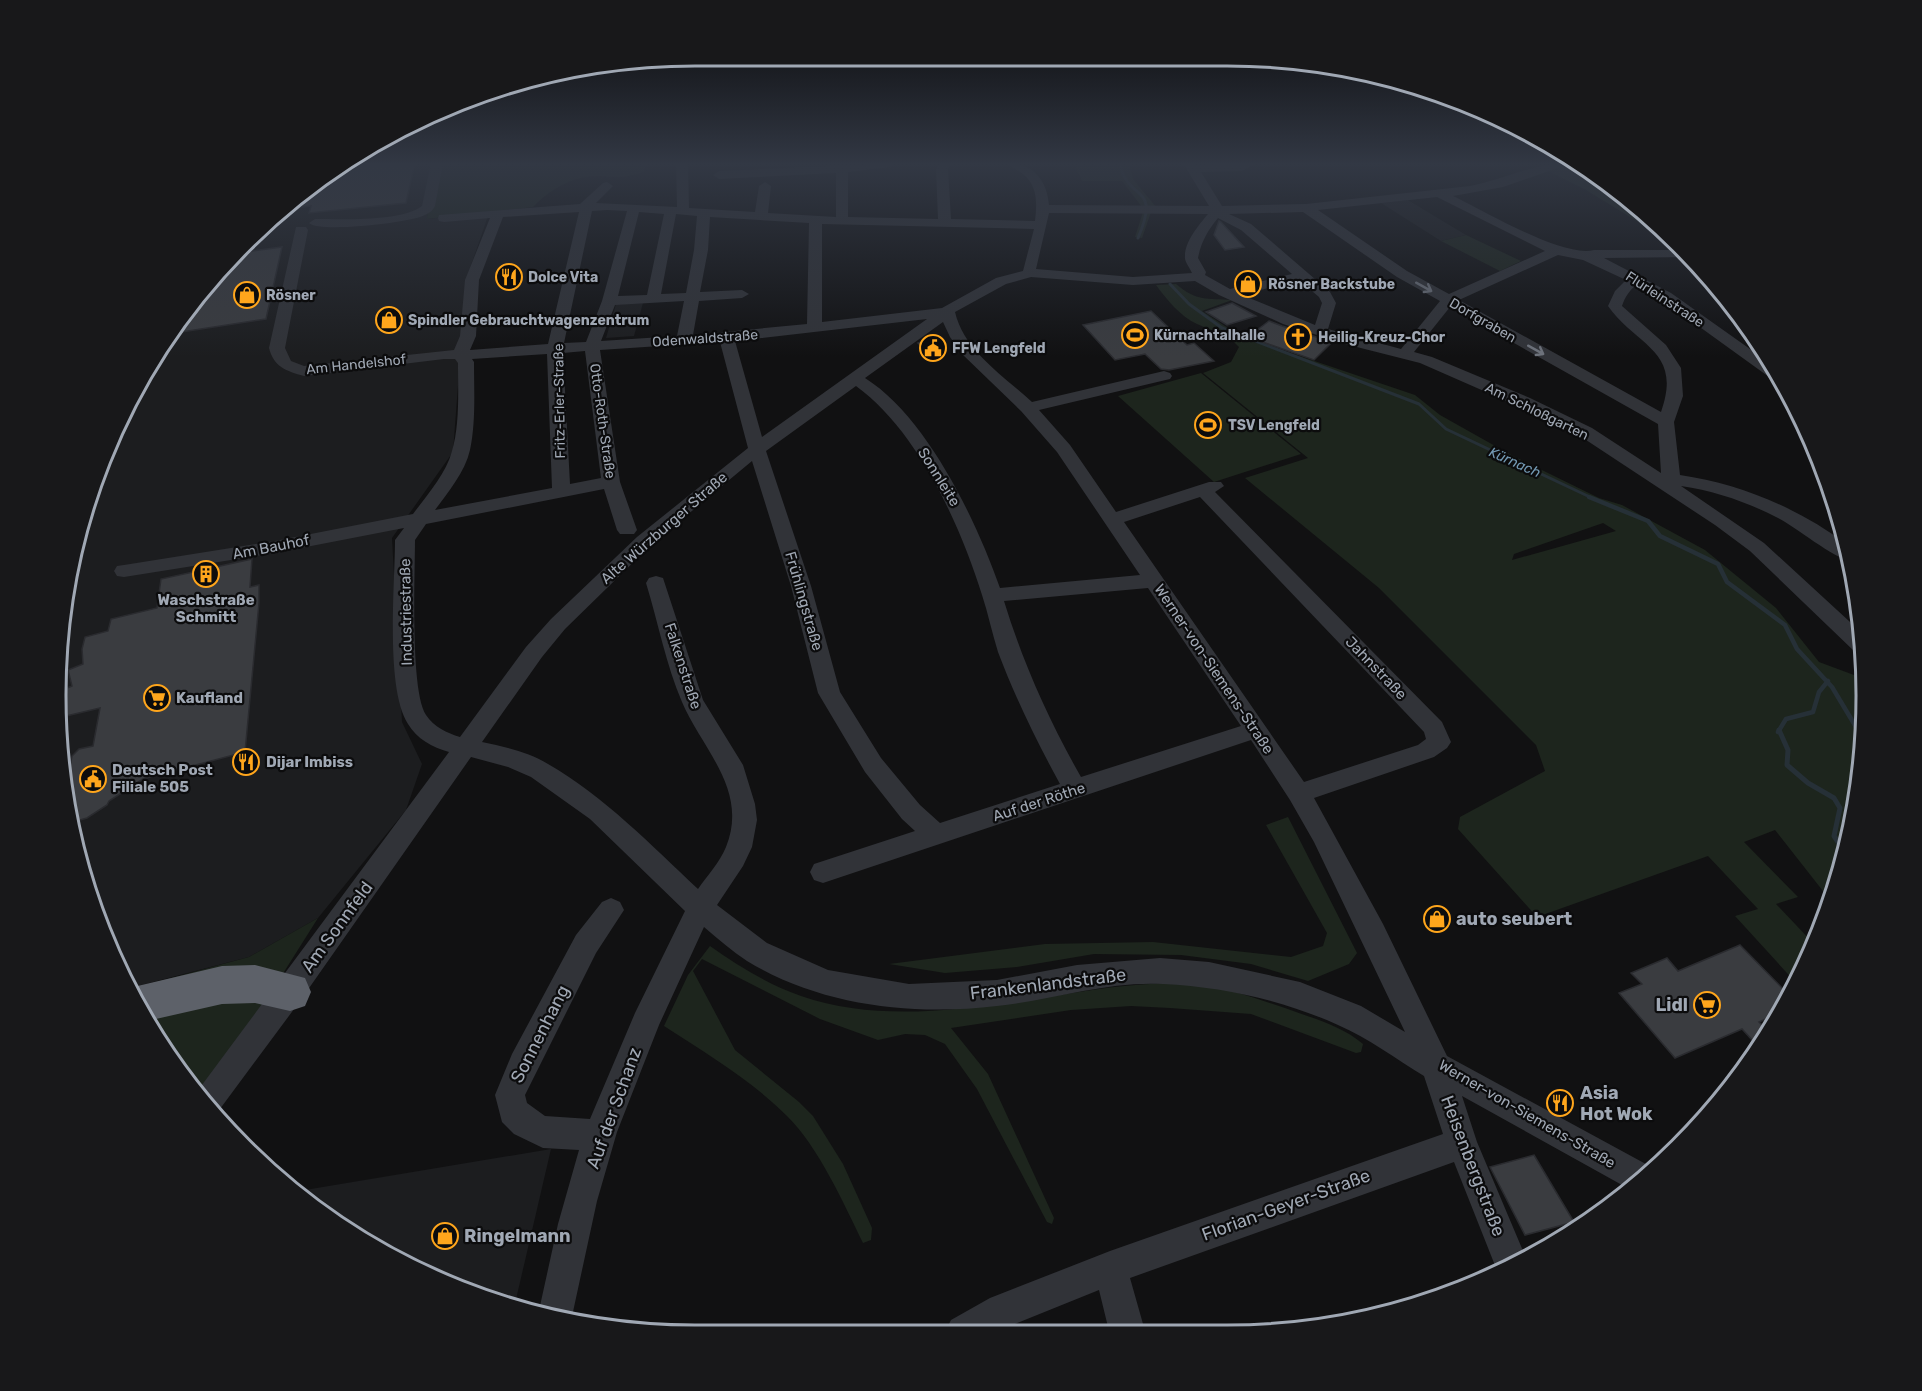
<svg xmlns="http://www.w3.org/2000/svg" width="1922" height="1391" font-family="Rubik,sans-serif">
<rect width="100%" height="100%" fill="#111112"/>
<path fill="#1c1d1f" d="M341,163H432L427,219L489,213L466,280L453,452L392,538L402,722L422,764L406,810L318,918L249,957L130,988L104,941L61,779V612L89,490L121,413L215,273Z
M1408,200L1436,217L1466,235L1441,241L1381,203Z
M643,303L634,336L606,338L616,304Z
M551,1149L514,1308L413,1270L306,1203L293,1192Z"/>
<path fill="#1d251d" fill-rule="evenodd" d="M432,163H648L643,172C617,182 603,173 581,178C563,182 545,194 533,207L427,219Z
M1074,163H1129L1133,179L1156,207L1151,212L1142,238L1135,237L1143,212L1142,207L1122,181H1082Z
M1569,163H1577L1648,214L1684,250L1586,190L1548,171Z
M1466,235L1521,261L1500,271L1441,241Z
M1176,284C1197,302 1207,298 1232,300L1202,311L1240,336L1415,395L1440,415L1513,456L1599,498L1622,505L1705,550L1776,608L1819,662L1854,675L1863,673L1865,738L1845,861L1830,900L1775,830L1744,842L1798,897L1776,904L1814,944L1797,984L1735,916L1758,909L1708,856L1537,917L1458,829L1460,817L1545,771L1536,745L1379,588L1245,478L1308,458L1203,373L1231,362L1239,347C1227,334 1213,331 1197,324C1180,316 1167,300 1156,285ZM1603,523L1616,531L1512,560L1514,554Z
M1201,373L1301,454L1214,482L1118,396Z
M1288,817L1357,953L1349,964L1308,981L1251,964L1181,955L1094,954L1017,967L945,973L889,964L1045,944L1153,942L1291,957L1323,946L1327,933L1266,825Z
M318,918L202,1102L163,1051L130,989L249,957Z
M710,946C738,966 769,985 801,996C882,1024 971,1008 1053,996C1099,989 1145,981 1193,984C1224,987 1255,998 1285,1008C1311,1018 1341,1025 1363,1044L1361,1052L1356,1053L1251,1014L1170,1008L1131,1006L1071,1010L951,1028L988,1074L1054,1218L1052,1224L1047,1222L977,1089L945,1044L925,1035L905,1034L878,1040L820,1019L702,959L693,971L735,1050L799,1102L813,1116L843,1164L872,1228L871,1240L863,1243C844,1204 818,1146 787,1116C751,1080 707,1054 664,1026L688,975Z"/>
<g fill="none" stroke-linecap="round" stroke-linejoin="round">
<path stroke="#263037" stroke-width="3" d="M1120,163C1127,203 1162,182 1138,238
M1170,284L1189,304L1222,328L1419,404L1446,429L1592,498"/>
<path stroke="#263037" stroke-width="4.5" d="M1589,497L1648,521L1660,536L1718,564L1727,582L1785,625L1797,649L1832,687L1859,732
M1778,732L1786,719L1813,712L1819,692L1828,681"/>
<path stroke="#263037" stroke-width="5" d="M1779,730L1788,750L1787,765L1808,783L1834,798L1840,808L1834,836L1846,854
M1859,730L1865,741"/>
</g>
<path fill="#3a3c40" stroke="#2a2b2f" stroke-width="1.5" d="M341,163H415L406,203L309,213L311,206L288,209Z
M1219,221L1221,222L1244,247L1225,250L1214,235Z
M282,247L266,319L175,333L215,273L238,253Z
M1232,303L1256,316L1227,325L1206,312Z
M1151,311L1187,345L1194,343L1214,361L1169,370L1161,369L1145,354L1115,360L1083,325Z
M1269,321L1282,326L1332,342L1314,360L1248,337Z
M932,338L946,350L931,355L918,343Z
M252,559L250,587L259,585V603L245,752L143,779L109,801L107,805L87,818L73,822L61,776L68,775L72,756L79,749L93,746L100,708L62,717L67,688L72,686L68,670L83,664L82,649L85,637L108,631L111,619L157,608L161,579Z
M255,753L254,767L238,771L239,757Z
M1740,945L1790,996L1779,1013L1759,1022L1768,1031L1764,1038L1754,1042L1742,1029L1675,1058L1619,993L1642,984L1631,973L1667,958L1678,971Z
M1534,1155L1574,1222L1525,1235L1490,1167Z"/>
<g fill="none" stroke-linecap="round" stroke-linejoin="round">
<path fill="#313338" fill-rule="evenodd" d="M431,163H443L435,206C433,210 430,213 425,215C410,223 319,233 309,223L315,219C342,219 401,222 422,206Z
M676,163H688L689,208L755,212L759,186L765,182L771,186L768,213L836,217V173L719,179L713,175L719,171L896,163L890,167L848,172V217L938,219L936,169L940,163H952L948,169L951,219L1035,221C1037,204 1038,186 1023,174C1018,170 1012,168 1007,163C1033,163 1047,180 1049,205L1209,206L1183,163H1195L1196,165L1256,163L1242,171L1201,172L1222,206L1306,204L1470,186C1502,180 1535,163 1568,163L1566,165L1503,187L1453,196C1485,211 1562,258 1594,250H1684L1691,257L1604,258L1671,293L1774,366L1784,383L1776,382L1661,299L1636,285C1629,291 1625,297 1622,306L1666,345L1681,368L1683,396L1674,422L1680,475C1740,484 1796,507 1845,543L1849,560C1835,559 1794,526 1778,518C1747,502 1715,491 1681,486L1764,543L1862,633V653L1854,651L1750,551L1715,525L1580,436L1518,406L1420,363L1345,344L1283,324L1219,295L1195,281L1133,285L1031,277L1006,284L955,312C964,351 1004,376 1032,402L1164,371L1170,373L1172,376L1170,379L1039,410L1070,445L1116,512L1209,482H1221L1224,486L1215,492L1442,722L1451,742L1447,748L1434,757L1314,798L1383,924L1447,1056L1655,1169L1631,1190L1462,1096L1477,1142L1526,1258L1498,1273L1454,1162L1130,1278L1145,1331H1109L1099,1290L995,1332H945L951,1320L990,1298L1110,1251L1443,1134L1424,1076C1396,1059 1368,1038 1338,1025C1283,1000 1223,987 1163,984C1107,981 1052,1000 997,1006C912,1016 821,1006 747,961C732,951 718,939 704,927L659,1025L617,1132L597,1201L571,1321L538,1315L558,1224L579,1150L543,1148L514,1134L502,1122L495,1095L512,1054L576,935L602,902L611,898L620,902L624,910L596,953L525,1095L527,1103L545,1116L590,1119L635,1013L685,911L590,819L531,777L508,767L471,757L300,1001L214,1117L196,1093L449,752C432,747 417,739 408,724C385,688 395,585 395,540L404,528L275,553L124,577L117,576L114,571L117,566L124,565L275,541L413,514C427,495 446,474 452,451C460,425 458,389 458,363L455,359H444L304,376C286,371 274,367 269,348L296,227H306L308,230L285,348L291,361L304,366L454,350L460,336L465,280L490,218L444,222L439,221L438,218L439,215L580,204L603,183L607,182L613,186L596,203L677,207ZM1437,197L1545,251L1449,294L1407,271L1318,210ZM607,210L627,211L602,301L586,342L564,343L592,211ZM579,212L548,344L470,350L476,336L479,280L503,217ZM639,212L664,214L647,295L618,296ZM1303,212L1397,277L1440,301L1401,349L1328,329L1336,303L1330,292L1251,224L1229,214ZM1049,213L1208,214C1199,225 1185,241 1185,256C1184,261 1190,268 1192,273L1133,277L1036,269ZM676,214L697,216L694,250L686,293L661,294ZM710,217L809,223L807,324L693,335L699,301L742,298L749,294L742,290L700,292L708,250ZM1218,218L1241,230L1292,274L1230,289L1205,275L1206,272L1198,258C1201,242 1208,230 1218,218ZM822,224L1034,229L1023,271L996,278L942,308L822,322ZM1558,255L1583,260L1626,280L1615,291L1608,306C1637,347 1683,350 1661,412L1459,300ZM1299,280L1319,297L1322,303L1315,325L1242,295ZM684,301L677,336L601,341L615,305ZM1450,307L1658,424L1661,473L1592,428L1530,398L1432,357L1414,352ZM927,319L762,437L735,341ZM943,322L950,337L962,354L1021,411L1057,452L1140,575L1000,588C976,520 927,417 865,378ZM720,342L748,448L637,537L551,619L526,647L460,737C447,733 434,727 426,715C410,691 415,574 415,540L426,524L604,489L617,530L620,534H634L637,530L620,482L600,350ZM585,351L601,478L570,484L563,353ZM547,354L552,488L435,510C448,492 465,472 470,450C476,422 474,390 474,362L472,359ZM856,386C917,430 960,524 982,595C988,613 992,633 998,652C1015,697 1037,742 1060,784L940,823L920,805L881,758L840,692L811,586L766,451ZM752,461L791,586L818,693L865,772L902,819L915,831L814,864L810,872L814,880L823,883L1251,740L1290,800L1314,842L1405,1032L1361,1006L1300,982L1209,962L1160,958L1077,965L997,980L909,984L828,970L767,943L717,905L743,866L752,847L757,820L755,804L743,765L703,700L663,578L656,576L649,578L646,583C658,622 666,665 682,702C702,749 749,790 726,847C720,862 707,876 698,889C651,845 605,797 548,764C528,752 505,747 482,742L542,657L565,629L651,545ZM1200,497L1424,732L1426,739L1418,745L1304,782L1124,522ZM1148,588L1241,726L1081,777C1049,721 1023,663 1004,601Z"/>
<path fill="#5d6169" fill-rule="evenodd" d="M255,965L305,978L311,992L305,1006L290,1011L255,1003L222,1004L147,1021L129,988L222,966Z"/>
</g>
<defs><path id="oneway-shaft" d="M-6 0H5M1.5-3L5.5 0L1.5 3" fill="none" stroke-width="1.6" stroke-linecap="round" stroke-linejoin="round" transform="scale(1.5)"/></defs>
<g stroke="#6e737c">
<use href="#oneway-shaft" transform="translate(1424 287) rotate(29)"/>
<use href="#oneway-shaft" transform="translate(1536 350) rotate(29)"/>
</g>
<linearGradient id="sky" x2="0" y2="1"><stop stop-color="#09090a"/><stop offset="0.46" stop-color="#323844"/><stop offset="1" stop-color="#323844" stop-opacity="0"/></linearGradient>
<rect width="1922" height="357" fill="url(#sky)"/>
<defs>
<symbol id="restaurant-ring" viewBox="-11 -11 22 22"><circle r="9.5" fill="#0c0c0d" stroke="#ffa61c" stroke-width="1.5"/><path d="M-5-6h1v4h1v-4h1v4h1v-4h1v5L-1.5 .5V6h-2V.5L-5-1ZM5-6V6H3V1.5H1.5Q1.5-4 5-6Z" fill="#ffa61c"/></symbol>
<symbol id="shop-ring" viewBox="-11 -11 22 22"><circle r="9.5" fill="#0c0c0d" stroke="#ffa61c" stroke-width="1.5"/><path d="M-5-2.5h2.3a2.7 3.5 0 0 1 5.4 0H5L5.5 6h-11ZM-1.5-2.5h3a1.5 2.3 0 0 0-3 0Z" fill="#ffa61c"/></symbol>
<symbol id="stadium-ring" viewBox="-11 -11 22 22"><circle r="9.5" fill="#0c0c0d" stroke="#ffa61c" stroke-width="1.5"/><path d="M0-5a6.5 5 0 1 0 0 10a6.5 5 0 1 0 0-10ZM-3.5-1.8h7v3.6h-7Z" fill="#ffa61c"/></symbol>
<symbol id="church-ring" viewBox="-11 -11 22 22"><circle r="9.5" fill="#0c0c0d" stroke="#ffa61c" stroke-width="1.5"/><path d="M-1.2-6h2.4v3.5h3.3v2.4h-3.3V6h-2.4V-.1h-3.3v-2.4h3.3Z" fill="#ffa61c"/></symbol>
<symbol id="civic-ring" viewBox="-11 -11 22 22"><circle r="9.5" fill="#0c0c0d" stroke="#ffa61c" stroke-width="1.5"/><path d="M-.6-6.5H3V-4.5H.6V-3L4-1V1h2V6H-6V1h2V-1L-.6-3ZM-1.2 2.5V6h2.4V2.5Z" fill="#ffa61c"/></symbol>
<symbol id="building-ring" viewBox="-11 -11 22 22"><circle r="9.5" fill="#0c0c0d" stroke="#ffa61c" stroke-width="1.5"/><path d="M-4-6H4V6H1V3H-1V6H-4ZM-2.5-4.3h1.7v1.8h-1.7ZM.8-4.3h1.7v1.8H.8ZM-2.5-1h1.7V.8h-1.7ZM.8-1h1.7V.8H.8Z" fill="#ffa61c"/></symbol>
<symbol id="supermarket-ring" viewBox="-11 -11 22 22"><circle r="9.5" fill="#0c0c0d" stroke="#ffa61c" stroke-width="1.5"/><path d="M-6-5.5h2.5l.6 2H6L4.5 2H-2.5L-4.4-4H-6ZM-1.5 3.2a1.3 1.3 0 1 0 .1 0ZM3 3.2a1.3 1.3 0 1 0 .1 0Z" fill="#ffa61c"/></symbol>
</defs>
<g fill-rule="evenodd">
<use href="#restaurant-ring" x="494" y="262" width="30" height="30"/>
<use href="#shop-ring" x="1233" y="269" width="30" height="30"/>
<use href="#shop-ring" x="232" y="280" width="30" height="30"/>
<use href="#shop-ring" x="374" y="305" width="30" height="30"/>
<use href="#stadium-ring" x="1120" y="320" width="30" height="30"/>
<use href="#church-ring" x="1283" y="322" width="30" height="30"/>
<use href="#civic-ring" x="918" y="333" width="30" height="30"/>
<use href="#stadium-ring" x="1193" y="410" width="30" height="30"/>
<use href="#building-ring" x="191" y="559" width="30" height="30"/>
<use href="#supermarket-ring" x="142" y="683" width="30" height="30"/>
<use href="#restaurant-ring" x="231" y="747" width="30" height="30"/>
<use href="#civic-ring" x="78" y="764" width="30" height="30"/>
<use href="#shop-ring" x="1422" y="904" width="30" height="30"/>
<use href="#supermarket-ring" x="1692" y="990" width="30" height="30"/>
<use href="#restaurant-ring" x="1545" y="1088" width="30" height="30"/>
<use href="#shop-ring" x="430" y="1221" width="30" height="30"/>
</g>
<g text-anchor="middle" stroke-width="4.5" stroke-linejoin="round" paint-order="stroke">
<g font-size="14" font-weight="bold" fill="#a0a8b4" stroke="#0c0c0d" text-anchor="start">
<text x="528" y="282">Dolce Vita</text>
<text x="1268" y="289">Rösner Backstube</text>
<text x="266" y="300">Rösner</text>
<text x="408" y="325">Spindler Gebrauchtwagenzentrum</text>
<text x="1154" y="340">Kürnachtalhalle</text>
<text x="1318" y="342">Heilig-Kreuz-Chor</text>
<text x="952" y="353">FFW Lengfeld</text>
<text x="1228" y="430">TSV Lengfeld</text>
</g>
<g font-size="14" fill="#a0a8b4" stroke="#0c0c0d">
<text transform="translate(1665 299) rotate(33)" y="5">Flürleinstraße</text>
<text transform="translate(1483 320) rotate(30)" y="5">Dorfgraben</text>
<text transform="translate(705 338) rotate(-4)" y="5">Odenwaldstraße</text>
<text transform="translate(356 364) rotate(-6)" y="5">Am Handelshof</text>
<text transform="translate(559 401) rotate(-91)" y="5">Fritz-Erler-Straße</text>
<text transform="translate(1537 411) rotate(26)" y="5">Am Schloßgarten</text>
<text transform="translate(603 421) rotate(82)" y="5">Otto-Roth-Straße</text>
</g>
<g font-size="14" font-style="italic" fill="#7399b3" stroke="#0c0c0d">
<text transform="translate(1515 462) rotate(24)" y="5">Kürnach</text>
</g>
<g font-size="15" fill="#a0a8b4" stroke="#0c0c0d">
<text transform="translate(939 477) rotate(58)" y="5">Sonnleite</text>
<text transform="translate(664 528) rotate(-41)" y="5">Alte Würzburger Straße</text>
<text transform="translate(271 547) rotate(-11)" y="5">Am Bauhof</text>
<text transform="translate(804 601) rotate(74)" y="5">Frühlingstraße</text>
<text transform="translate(406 612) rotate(-91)" y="5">Industriestraße</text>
<text transform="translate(683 666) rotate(72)" y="5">Falkenstraße</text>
<text transform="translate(1376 668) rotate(46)" y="5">Jahnstraße</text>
<text transform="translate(1214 669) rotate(56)" y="5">Werner-von-Siemens-Straße</text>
<text transform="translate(1039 802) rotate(-18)" y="5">Auf der Röthe</text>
<text transform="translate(1527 1114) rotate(30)" y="5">Werner-von-Siemens-Straße</text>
</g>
<g font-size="15" font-weight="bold" fill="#a0a8b4" stroke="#0c0c0d" text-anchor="start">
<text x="206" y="605" text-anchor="middle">Waschstraße<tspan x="206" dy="17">Schmitt</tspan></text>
<text x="176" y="703">Kaufland</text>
<text x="266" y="767">Dijar Imbiss</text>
<text x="112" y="775">Deutsch Post<tspan x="112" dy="17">Filiale 505</tspan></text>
</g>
<g font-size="18" font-weight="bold" fill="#a0a8b4" stroke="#0c0c0d" text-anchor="start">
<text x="1456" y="925">auto seubert</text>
<text x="1688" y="1011" text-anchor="end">Lidl</text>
<text x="1580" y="1099">Asia<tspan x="1580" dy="21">Hot Wok</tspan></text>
<text x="464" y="1242">Ringelmann</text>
</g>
<g font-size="18" fill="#a0a8b4" stroke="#0c0c0d">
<text transform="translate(337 927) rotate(-54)" y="6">Am Sonnfeld</text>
<text transform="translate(1048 984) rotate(-7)" y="6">Frankenlandstraße</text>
<text transform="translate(540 1034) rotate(-63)" y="6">Sonnenhang</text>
<text transform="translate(614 1108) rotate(-70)" y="6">Auf der Schanz</text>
<text transform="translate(1473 1166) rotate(69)" y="6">Heisenbergstraße</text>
<text transform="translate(1286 1205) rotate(-20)" y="6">Florian-Geyer-Straße</text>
</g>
</g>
<path d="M0 0H1922V1391H0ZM695 66H1227A629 629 0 0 1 1856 695V696A629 629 0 0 1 1227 1325H695A629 629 0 0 1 66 696V695A629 629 0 0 1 695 66Z" fill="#18181a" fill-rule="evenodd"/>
<path fill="none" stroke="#a0a8b4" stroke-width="3" d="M695 66H1227A629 629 0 0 1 1856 695V696A629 629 0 0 1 1227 1325H695A629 629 0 0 1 66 696V695A629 629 0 0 1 695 66Z"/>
</svg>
